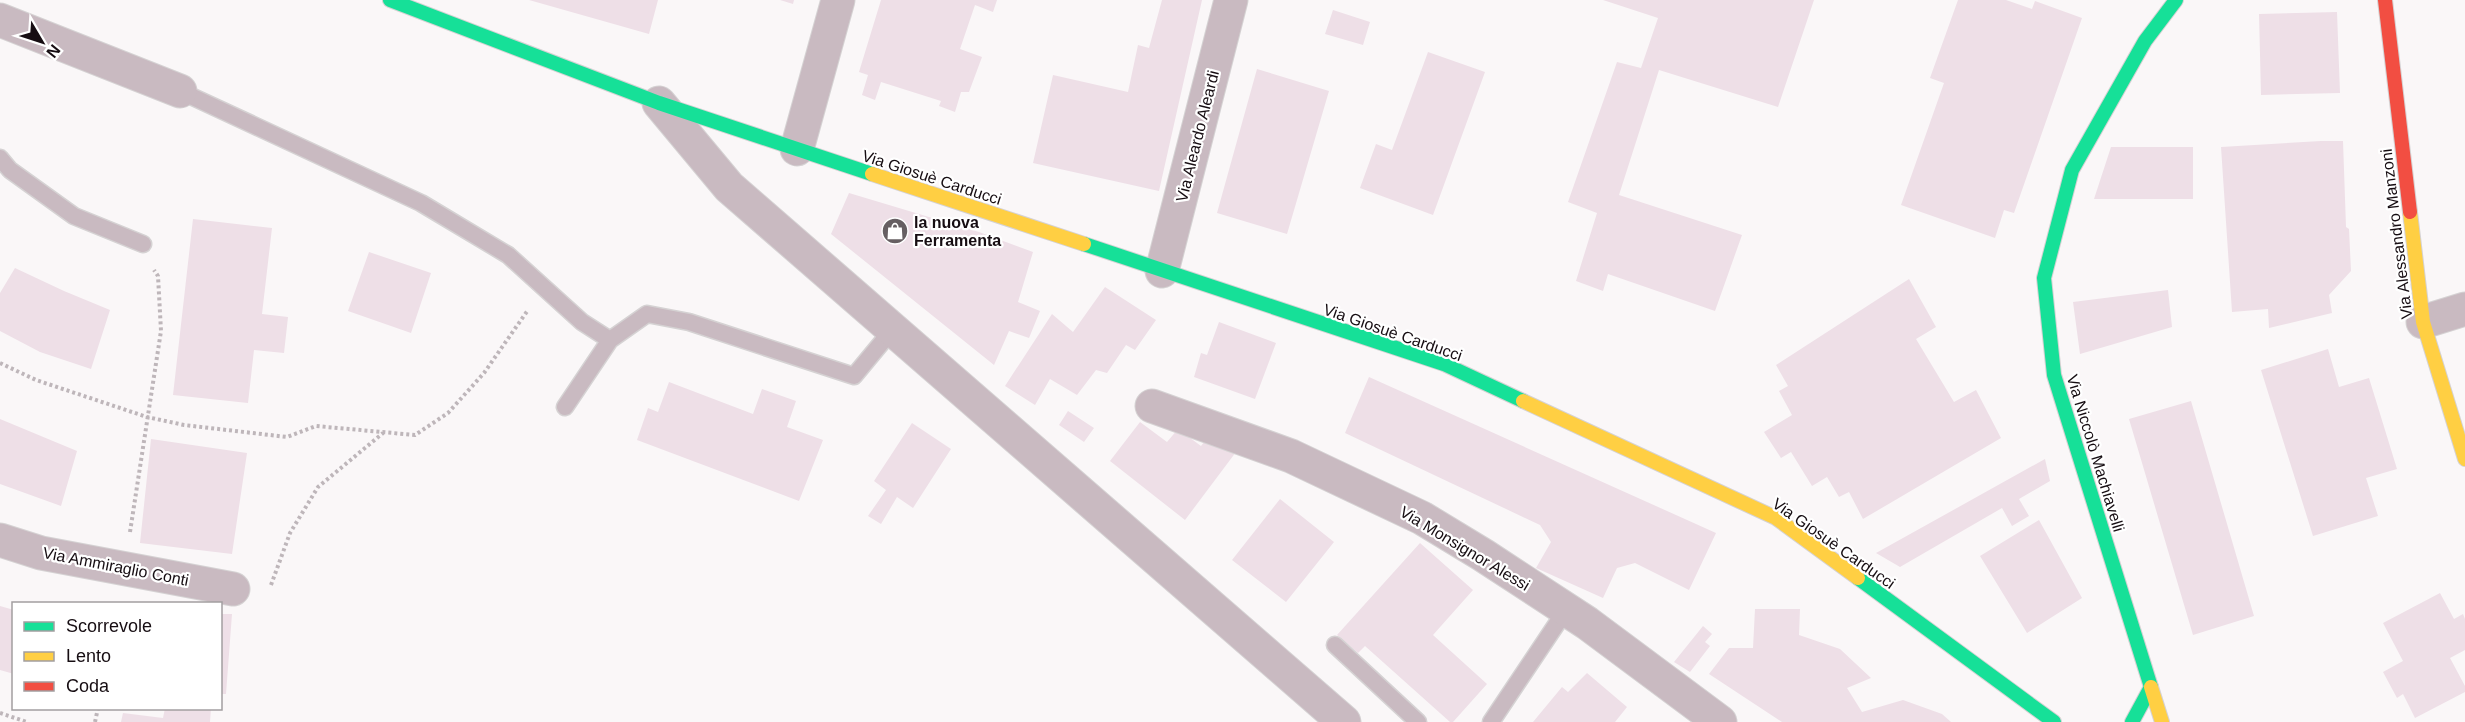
<svg xmlns="http://www.w3.org/2000/svg" width="2465" height="722" font-family="Arial,sans-serif">
<rect width="100%" height="100%" fill="#faf7f8"/>
<path fill="#eedfe7" d="M529,0H658L649,34Z
M780,0H794L793,4Z
M881,0H997L993,12L975,5L960,49L982,57L969,92H961L955,112L939,106L941,101L881,82L875,100L862,95L868,75L859,72Z
M1162,0H1202L1159,191L1033,163L1053,75L1128,92L1138,45L1149,48Z
M1603,0H1814L1778,107L1659,70L1619,195L1742,235L1715,311L1608,274L1603,291L1576,281L1597,213L1568,202L1617,62L1641,68L1658,18Z
M1958,0H2006L2032,9L2035,1L2082,18L2014,213L2004,210L1995,238L1901,205L1944,83L1930,78Z
M1333,10L1370,22L1363,45L1325,34Z
M2337,12L2340,93L2261,95L2259,14Z
M1428,52L1485,72L1433,215L1360,188L1376,144L1392,150Z
M1257,69L1329,91L1287,234L1217,213Z
M2321,141H2343L2346,227L2349,229L2351,271L2329,295L2332,313L2269,328L2268,309L2232,312L2221,147Z
M2111,147H2193V199H2094Z
M849,193L979,232L1033,252L1018,302L1040,311L1029,338L1009,331L994,365L831,234Z
M193,219L272,228L262,314L288,317L284,353L254,350L248,403L173,395Z
M369,252L431,273L411,333L348,311Z
M15,268L64,291L110,310L91,369L40,352L0,331V293Z
M1909,279L1936,327L1916,339L1954,402L1976,390L2001,438L1863,519L1849,492L1839,497L1827,477L1812,486L1791,452L1781,458L1764,432L1792,415L1779,391L1788,386L1776,365Z
M1105,287L1156,320L1135,350L1126,345L1107,373L1096,370L1077,395L1050,379L1035,405L1005,386L1052,314L1073,332Z
M2168,290L2172,327L2080,354L2073,302Z
M1219,322L1276,343L1255,399L1194,377L1201,353L1207,355Z
M2328,349L2339,387L2369,378L2397,469L2366,478L2378,516L2313,536L2261,370Z
M1369,377L1716,533L1689,590L1635,563L1617,568L1603,598L1536,568L1551,542L1540,525L1345,433Z
M669,382L753,414L762,389L796,401L787,427L823,440L799,501L637,440L648,408L658,412Z
M2191,401L2254,616L2193,635L2129,419Z
M1068,411L1094,428L1084,442L1059,425Z
M0,419L77,451L61,506L0,484Z
M1140,422L1167,442L1178,429L1201,446L1211,433L1236,452L1185,520L1110,461Z
M912,423L951,449L913,508L897,497L881,524L868,516L886,490L874,481Z
M151,439L247,453L232,554L140,543Z
M2045,459L2050,481L2019,499L2029,516L2012,526L2002,508L1900,567L1876,553Z
M1280,499L1334,542L1286,602L1232,560Z
M2039,520L2082,598L2027,633L1980,556Z
M1420,543L1473,590L1433,635L1487,684L1453,722H1450L1365,646L1358,653L1337,635Z
M2440,593L2454,619L2463,614L2465,619V650L2450,658L2465,686V692L2415,718L2403,694L2397,698L2383,672L2403,661L2383,623Z
M0,606L14,610V674L0,670Z
M1755,609H1800L1799,635L1840,649L1871,678L1847,688L1862,712L1903,700L1942,714L1951,722H1782L1709,674L1729,648H1753Z
M220,614H232L226,694H220Z
M1703,626L1712,634L1705,642L1710,646L1690,672L1674,662Z
M1587,673L1627,707L1615,722H1533L1562,687L1568,692Z
M165,708H211L210,722H121L123,713L163,718Z"/>
<g fill="none" stroke-linecap="round" stroke-linejoin="round">
<defs>
<path id="lane" d="M180,91L421,203L508,255L582,322L610,340
M0,158L10,170L74,216L143,244
M565,407L610,340L647,314L689,322L854,376L893,329
M1335,645L1418,722
M1491,722L1566,610"/>
<path id="street" d="M0,20L180,91
M659,103L729,187L1344,722
M797,149L838,0
M1162,271L1231,0
M2423,322L2465,309
M1152,406L1291,456L1422,518L1483,555L1587,623L1720,722
M0,540L41,553L233,589"/>
<path id="fast" d="M390,0L659,103L872,174
M1084,244L1444,364L1523,401
M1858,578L2054,722
M2132,722L2151,687L2054,375L2044,278L2072,170L2145,41L2176,0"/>
<path id="slow" d="M872,174L1084,244
M2410,212L2423,322L2465,459
M1523,401L1776,518L1858,578
M2151,687L2162,722"/>
<path id="jam" d="M2385,0L2410,212"/>
</defs>
<use href="#lane" stroke="#d5d2d3" stroke-width="19"/>
<use href="#street" stroke="#d5d2d3" stroke-width="35"/>
<use href="#fast" stroke="#d5d2d3" stroke-width="16"/>
<use href="#slow" stroke="#d5d2d3" stroke-width="16"/>
<use href="#jam" stroke="#d5d2d3" stroke-width="16"/>
<path stroke="#beb6ba" stroke-width="4" stroke-dasharray="3 3" stroke-linecap="butt" d="M0,363L36,380L147,417L184,425L287,437L316,426L415,435L448,413L484,373L528,310
M130,532L161,331L158,276L154,270
M271,585L290,533L318,487L383,433
M0,713L27,722
M95,722L98,708"/>
<use href="#lane" stroke="#c9bac1" stroke-width="16"/>
<use href="#street" stroke="#c9bac1" stroke-width="33"/>
<use href="#fast" stroke="#16e098" stroke-width="14"/>
<use href="#slow" stroke="#ffcf43" stroke-width="14"/>
<use href="#jam" stroke="#f24e42" stroke-width="14"/>
</g>
<defs>
<symbol id="shop-disc" viewBox="-11 -11 22 22"><circle r="9.5" fill="#665f62" stroke="#fff"/><path d="M-5-2.5h2.3a2.7 3.5 0 0 1 5.4 0H5L5.5 6h-11ZM-1.5-2.5h3a1.5 2.3 0 0 0-3 0Z" fill="#fff"/></symbol>
</defs>
<g fill-rule="evenodd">
<use href="#shop-disc" x="880" y="216" width="30" height="30"/>
</g>
<g text-anchor="middle" stroke-width="4.5" stroke-linejoin="round" paint-order="stroke">
<g font-size="16" fill="#160d12" stroke="#fff">
<text transform="translate(1197 136) rotate(-76)" y="6">Via Aleardo Aleardi</text>
<text transform="translate(932 177) rotate(18)" y="6">Via Giosuè Carducci</text>
<text transform="translate(2396 234) rotate(-97)" y="6">Via Alessandro Manzoni</text>
<text transform="translate(1393 332) rotate(19)" y="6">Via Giosuè Carducci</text>
<text transform="translate(2096 453) rotate(73)" y="6">Via Niccolò Machiavelli</text>
<text transform="translate(1834 543) rotate(35)" y="6">Via Giosuè Carducci</text>
<text transform="translate(1465 548) rotate(31)" y="6">Via Monsignor Alessi</text>
<text transform="translate(116 566) rotate(11)" y="6">Via Ammiraglio Conti</text>
</g>
<g font-size="16" font-weight="bold" fill="#160d12" stroke="#fff" text-anchor="start">
<text x="914" y="228">la nuova<tspan x="914" dy="18">Ferramenta</tspan></text>
</g>
</g>
<rect x="12" y="602" width="210" height="108" fill="#ffffff" stroke="#a29ea0" stroke-width="1.5"/>
<rect x="24" y="622" width="30" height="9" fill="#16e098" stroke="#a29ea0" stroke-width="1.5"/>
<text x="66" y="632" font-size="18" fill="#160d12">Scorrevole</text>
<rect x="24" y="652" width="30" height="9" fill="#ffcf43" stroke="#a29ea0" stroke-width="1.5"/>
<text x="66" y="662" font-size="18" fill="#160d12">Lento</text>
<rect x="24" y="682" width="30" height="9" fill="#f24e42" stroke="#a29ea0" stroke-width="1.5"/>
<text x="66" y="692" font-size="18" fill="#160d12">Coda</text>
<g transform="translate(42 42) rotate(129)" stroke="#ffffff" stroke-width="4.5" paint-order="stroke">
<path d="M0-4.5L10 22L0 15L-10 22Z" fill="#160d12"/>
<text y="-9" font-size="16" font-weight="bold" text-anchor="middle" fill="#160d12">N</text>
</g>
</svg>
